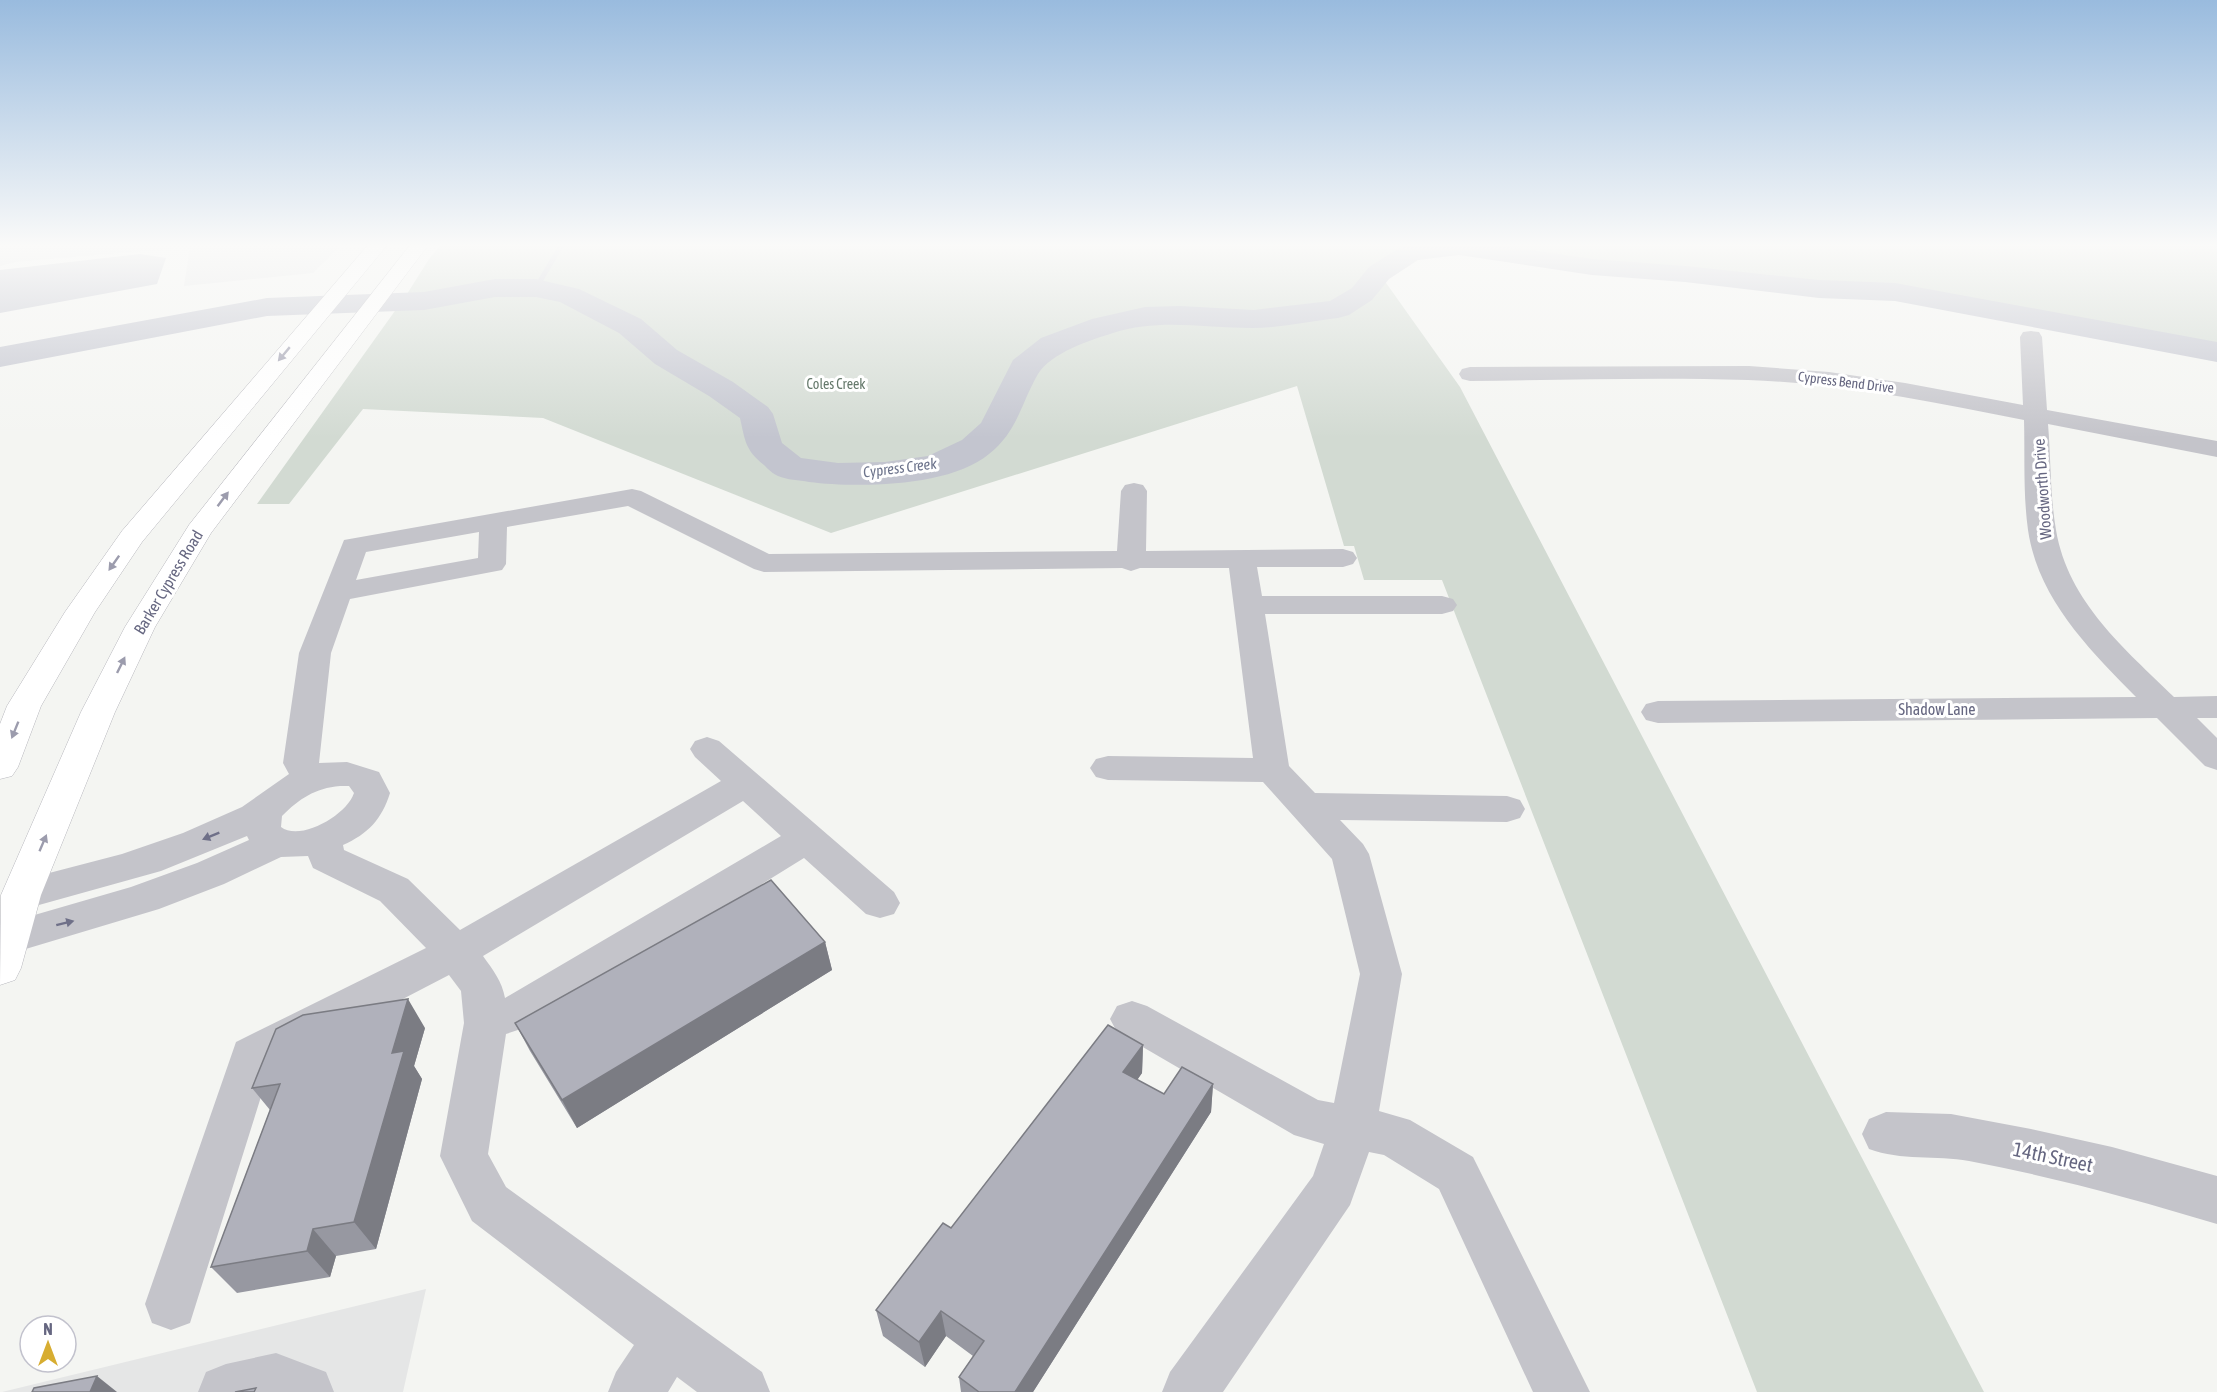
<svg xmlns="http://www.w3.org/2000/svg" width="2217" height="1392" font-family="'Asap Condensed',sans-serif">
<rect width="100%" height="100%" fill="#f4f5f2"/>
<path fill="#e5e6e6" d="M0,244H342L313,273L184,286L190,247L15,262L0,266Z
M426,1289L403,1392H2Z"/>
<path fill="#d2dad2" d="M442,244H2217V352L1895,292L1819,289L1685,274L1592,267L1459,247L1411,253L1379,273L1460,387L1984,1392H1757L1442,580H1364L1354,546H1344L1297,386L831,533L543,418L363,409L289,504H257L407,294L429,259Z"/>
<path fill="#c3c5cf" d="M140,254L166,258L157,284L0,313V270Z"/>
<g fill="none" stroke-linecap="round" stroke-linejoin="round">
<path stroke="#c3c5cf" stroke-width="5" d="M536,288L562,244"/>
<path fill="#c3c5cf" fill-rule="evenodd" d="M1421,244H1491L1592,259L1685,266L1819,280L1895,283L2217,342V362L1895,301L1819,298L1685,282L1592,275L1459,255L1418,260L1389,279L1372,300L1349,315L1338,318C1310,321 1280,328 1252,328C1205,328 1159,318 1113,333C1090,340 1051,353 1038,374C1021,403 1018,431 989,454C950,487 858,488 809,482C799,480 787,480 778,476C773,474 768,469 764,465C745,450 745,440 740,418L709,396L655,364L619,333L560,302L536,297H495L424,310L267,316L0,367V347L267,298L424,292L495,279H536L579,289L641,319L677,350L733,382L768,407L773,414L782,443L801,458L838,463L885,462L928,456L962,440L981,423L1013,360L1041,338L1092,319L1145,307L1180,306L1254,310L1330,301L1352,288L1369,267L1401,247Z"/>
<defs>
<path id="major" d="M369,244H388L142,542L95,612L41,706L18,767L12,776L0,779V724L7,706L65,612L122,531Z
M411,244H429L211,533L155,627L115,712L41,895L21,968L15,980L0,985L1,895L81,712L125,627L189,525Z"/>
</defs>
<use href="#major" stroke="#b7b7bd" stroke-width="1"/>
<path fill="#c4c4ca" fill-rule="evenodd" d="M2031,331L2039,332L2042,337L2047,410L2217,441V457L2048,424C2051,459 2050,496 2056,530C2068,602 2125,649 2174,697L2217,696V718H2197L2217,738V770L2205,766L2157,718L1658,723L1646,720L1641,712L1646,704L1658,701L2136,697C2090,650 2038,599 2028,530C2023,494 2025,456 2024,420C1933,402 1841,383 1748,380C1656,377 1563,380 1470,381L1462,379L1459,374L1462,369L1470,367L1749,366L1829,372L1905,383L2023,405L2020,337L2023,332Z
M1134,483L1143,485L1147,491L1146,551L1343,549L1353,552L1357,558L1353,564L1343,567H1257L1262,596H1442L1453,599L1457,605L1453,611L1442,614H1265L1289,766L1315,793L1507,796L1520,800L1525,809L1520,818L1507,822L1340,820L1363,844L1369,854L1402,974L1379,1111L1410,1120L1473,1157L1590,1392H1533L1439,1189L1384,1155L1369,1152L1350,1205L1223,1392H1162L1170,1372L1313,1176L1324,1144L1294,1135L1117,1032L1110,1019L1117,1006L1132,1001L1147,1006L1318,1100L1334,1103L1360,974L1332,859L1263,782L1108,780L1096,777L1090,768L1096,759L1108,756L1253,758L1229,568H1140L1131,571L1122,568L764,572L754,569L628,506L507,527L506,564L502,570L350,599L331,653L319,763L347,762L379,772L390,793C382,819 368,834 343,845L344,850L408,879L460,930L721,781L695,757L690,749L695,741L707,737L719,741L894,892L900,903L894,914L880,918L866,914L804,858L533,1025L506,1034L488,1154L506,1187L762,1372L770,1392H697L677,1377L668,1392H608L616,1372L634,1345L472,1221L440,1156L464,1023L461,991L449,975L270,1068L190,1323L171,1330L152,1323L145,1304L236,1042L426,948L380,901L313,868L308,856L281,857L224,884L159,909L9,954L0,951V925L131,887L197,863L249,840L247,836L161,871L21,910L7,906L1,895L7,884L122,854L183,833L242,807L289,774L283,763L299,653L344,540L632,489L641,491L769,554L1117,551L1121,491L1125,485ZM479,532L478,558L356,580L366,552ZM340,786H349L354,793C347,815 300,842 281,827L282,816C299,799 315,788 340,786ZM743,801L781,836L505,998C502,981 493,970 483,956Z
M1886,1112L1951,1114L2031,1129L2112,1147L2217,1176V1224C2135,1199 2053,1177 1969,1161C1936,1155 1901,1161 1869,1149L1862,1134L1869,1119Z
M276,1353L326,1372L334,1392H198L206,1372L226,1364Z"/>
<use href="#major" fill="#fff" fill-rule="evenodd"/>
</g>
<path fill="#9798a1" d="M825,942L832,970L577,1128L530,1051L515,1023Z
M425,1028L414,1066L422,1079L376,1249L336,1256L330,1277L237,1293L211,1267L270,1110L252,1088Z
M1143,1045L1142,1073L1137,1080L1164,1094L1213,1084L1211,1112L1033,1392H961L959,1377L973,1356L946,1336L925,1367L883,1336L876,1310L951,1228Z"/>
<path fill="#7b7c83" d="M825,942L832,970L577,1128L562,1100Z
M408,999L425,1028L414,1066L422,1079L376,1249L354,1222L392,1053Z
M1143,1045L1142,1073L1123,1100V1072Z
M1213,1084L1211,1112L1033,1392H1015Z
M313,1229L336,1256L330,1277L307,1251Z
M941,1311L946,1336L925,1367L919,1342Z
M97,1376L117,1392H90Z"/>
<path fill="#b0b1bb" stroke="#7b7c83" stroke-width="1.5" d="M771,880L825,942L562,1100L515,1023Z
M408,999L392,1053L404,1051L354,1222L313,1229L307,1251L211,1267L280,1084L252,1088L276,1029L303,1015Z
M1108,1025L1143,1045L1123,1072L1164,1094L1182,1067L1213,1084L1015,1392H979L959,1377L984,1341L941,1311L919,1342L876,1310L943,1223L951,1228Z
M97,1376L90,1392H32L34,1388Z
M256,1388L254,1392H235Z"/>
<defs><path id="oneway-solid" d="M-6-.8H1V-3.2L6.5 0L1 3.2V.8H-6Z" transform="scale(1.5)"/></defs>
<g fill="#9c9cad">
<use href="#oneway-solid" transform="translate(284 354) rotate(130)"/>
<use href="#oneway-solid" transform="translate(223 499) rotate(-53)"/>
<use href="#oneway-solid" transform="translate(114 563) rotate(125)"/>
<use href="#oneway-solid" transform="translate(121 665) rotate(-64)"/>
<use href="#oneway-solid" transform="translate(15 730) rotate(112)"/>
<use href="#oneway-solid" transform="translate(43 843) rotate(-67)"/>
</g>
<g fill="#6f7088">
<use href="#oneway-solid" transform="translate(211 836) rotate(158)"/>
<use href="#oneway-solid" transform="translate(65 923) rotate(-14)"/>
</g>
<linearGradient id="sky" x2="0" y2="1"><stop stop-color="#99bbde"/><stop offset="0.56" stop-color="#fafaf9"/><stop offset="1" stop-color="#fafaf9" stop-opacity="0"/></linearGradient>
<rect width="2217" height="438" fill="url(#sky)"/>
<g text-anchor="middle" stroke-width="6" stroke-linejoin="round" paint-order="stroke">
<g font-size="14" fill="#666781" stroke="#fff">
<text transform="translate(1846 382) rotate(7)" y="5">Cypress Bend Drive</text>
</g>
<g font-size="14" fill="#65796b" stroke="#fff">
<text x="836" y="389">Coles Creek</text>
</g>
<g font-size="15" font-style="italic" fill="#6c738b" stroke="#fff">
<text transform="translate(900 468) rotate(-7)" y="5">Cypress Creek</text>
</g>
<g font-size="16" fill="#666781" stroke="#fff">
<text transform="translate(2042 489) rotate(-94)" y="6">Woodworth Drive</text>
<text transform="translate(168 582) rotate(-59)" y="6">Barker Cypress Road</text>
<text x="1937" y="715">Shadow Lane</text>
</g>
<g font-size="20" fill="#666781" stroke="#fff">
<text transform="translate(2053 1157) rotate(12)" y="7">14th Street</text>
</g>
</g>
<g transform="translate(48 1344)"><circle r="28" fill="#ffffff" stroke="#c2c2cd" stroke-width="1.5"/>
<path d="M0-4.5L10 22L0 15L-10 22Z" fill="#d7ad31"/>
<text y="-9" font-size="16" font-weight="bold" text-anchor="middle" fill="#666781">N</text>
</g>
</svg>
